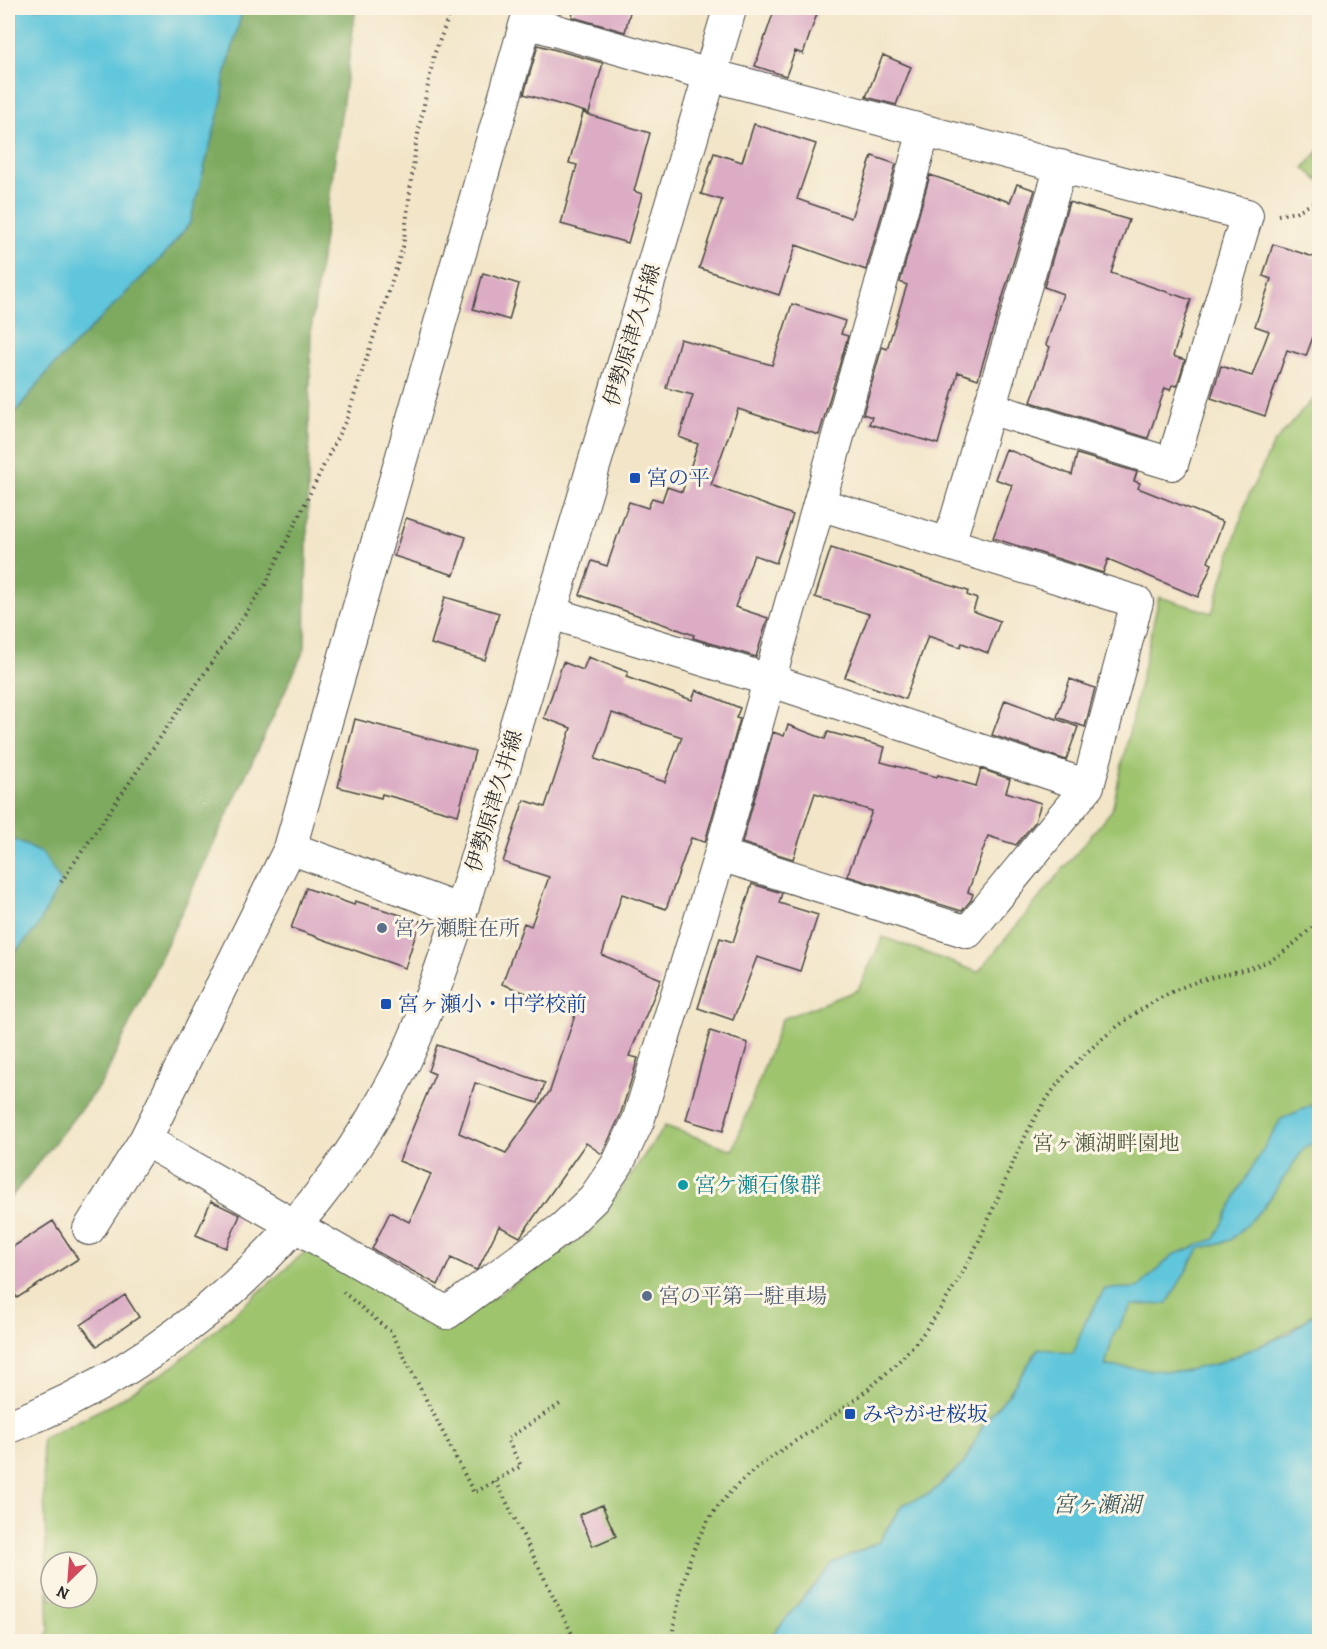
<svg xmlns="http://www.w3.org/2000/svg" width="1327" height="1649" font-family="Alegreya,'Noto Serif JP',serif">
<rect width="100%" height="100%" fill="#fcf5e5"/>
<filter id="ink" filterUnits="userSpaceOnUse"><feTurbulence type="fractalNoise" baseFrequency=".0167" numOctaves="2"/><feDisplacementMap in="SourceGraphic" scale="12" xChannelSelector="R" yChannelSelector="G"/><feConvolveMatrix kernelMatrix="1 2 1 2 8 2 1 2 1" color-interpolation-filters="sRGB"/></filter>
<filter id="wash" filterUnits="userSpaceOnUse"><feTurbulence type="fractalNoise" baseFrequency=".008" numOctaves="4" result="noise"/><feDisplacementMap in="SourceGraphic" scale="24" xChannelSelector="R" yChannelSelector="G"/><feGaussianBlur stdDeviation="1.35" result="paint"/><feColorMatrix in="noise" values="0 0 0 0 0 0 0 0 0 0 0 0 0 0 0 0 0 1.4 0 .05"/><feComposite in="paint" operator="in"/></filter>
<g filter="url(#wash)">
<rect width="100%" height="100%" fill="#f2e5c8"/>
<path fill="#9ec46e" stroke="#64784c" stroke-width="1.5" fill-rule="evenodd" d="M1319,150V181L1304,168Z
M1319,392V1310C1283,1338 1225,1368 1178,1372C1132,1376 1083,1360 1039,1348L1008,1395L984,1423L964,1463L931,1493L902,1505L879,1542L833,1563L767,1641H45L49,1630L42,1439L114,1403L174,1366L313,1245L466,1313L498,1295L591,1231L665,1126L733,1150L782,1019L858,990L883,937L978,972L1112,810L1159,597L1212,613L1247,499L1274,443ZM51,1562H87V1598H51Z"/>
<path fill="#7eaa61" stroke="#546a46" stroke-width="1.5" d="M243,8H356L311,330L305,648L103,1081L8,1201V959L36,929L42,853L8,837V421L50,369L165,254L190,223L223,96V83Z"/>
<path fill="#60c6dc" stroke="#467884" stroke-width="1.5" d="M8,8H243L223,83V96L190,223L165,254L50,369L8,421Z
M8,837L42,853L61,882L36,929L8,959Z
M1319,1102V1140L1305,1147L1264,1207L1231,1240L1199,1249L1167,1304L1132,1305L1113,1336L1105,1366L1178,1372L1216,1364L1288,1334L1319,1310V1641H767L833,1563L879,1542L902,1505L931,1493L964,1463L984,1423L1008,1395L1039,1348L1073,1354L1086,1320L1105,1289L1138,1288L1173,1255L1215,1239L1240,1188L1281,1119Z"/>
<g id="blocks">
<path fill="#dbacc4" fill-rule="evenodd" d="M574,8H631L625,32L572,17Z
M775,8H819L803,54L795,51L786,76L755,66Z
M538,45L603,63L589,113L524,94Z
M883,55L911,67L896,105L866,97Z
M583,113L650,133L634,191L642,194L628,243L561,224L577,165L569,163Z
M754,124L816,144L797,199L851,218L872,156L896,164L866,270L796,245L779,295L699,268L722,200L701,194L714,153L742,162Z
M930,175L1010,202L1017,184L1035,190L978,379L958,372L938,444L869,424L872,417L863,414L882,347L887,349L907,285L900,282Z
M1069,202L1129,220L1111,273L1191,300L1173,356L1185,360L1177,386L1172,385L1170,390L1165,388L1148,438L1031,402L1050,347L1046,345L1063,294L1044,287Z
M1273,244L1320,259V318L1306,356L1287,350L1265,416L1211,398L1221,366L1252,376L1269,331L1255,326L1271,279L1263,276Z
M483,273L519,284L509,320L473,309Z
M792,304L845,321L841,334L848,336L819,435L738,409L711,485L793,515L776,563L754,555L735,607L768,618L756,657L693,638L694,635L580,595L592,561L607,566L629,502L648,508L652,498L662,501L667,487L682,492L698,444L679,437L693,395L666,388L680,339L772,365Z
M1006,449L1072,475L1077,454L1137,472L1134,481L1140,483L1138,488L1223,522L1208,562L1212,564L1198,597L1108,559L1103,573L993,538L1012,485L995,479Z
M406,518L466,537L454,575L394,556Z
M831,548L968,591L967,595L977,599L973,611L1000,621L988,653L962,643L960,647L928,636L905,699L845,677L869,614L815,597Z
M445,597L499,613L485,660L431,644Z
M588,657L628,672L626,677L692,700L696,690L740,708L736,718L740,719L705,842L691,838L666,909L622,894L602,955L661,979L629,1056L638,1058L620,1116L602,1154L586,1143L520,1237L499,1226L479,1267L476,1270L451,1258L438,1285L372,1249L390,1212L409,1222L431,1174L399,1161L435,1074L428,1071L437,1045L545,1083L538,1103L475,1083L459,1133L506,1153L550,1091L576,1012L502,984L524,923L531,926L549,877L503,862L524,800L545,807L571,728L544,718L563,662L583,670ZM612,713L682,737L665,782L595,759Z
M1070,679L1095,688L1085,727L1057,717Z
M1005,700L1078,727L1066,760L992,735Z
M355,719L475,751L458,815L382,794L381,798L338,787Z
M788,725L825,739L828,732L885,747L881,762L937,777L938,775L976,786L981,769L1010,779L1006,792L1041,803L1035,822L1016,845L988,836L968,892L973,894L971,900L962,911L847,876L872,811L815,793L793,859L742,843L773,732L784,736Z
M752,884L782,893L779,903L818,915L800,971L757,957L733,1020L698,1008L720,938L733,942Z
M306,888L354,905L355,901L420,921L405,968L291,928Z
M710,1031L748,1043L723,1131L686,1120Z
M211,1201L240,1215L226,1248L196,1235Z
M53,1221L78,1259L17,1298L8,1283V1250Z
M125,1295L139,1317L97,1346L81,1325Z
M602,1505L616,1536L593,1546L579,1515Z"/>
</g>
</g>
<g filter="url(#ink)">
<use href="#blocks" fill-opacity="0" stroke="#494743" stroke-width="1.5"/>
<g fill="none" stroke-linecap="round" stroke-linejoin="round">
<defs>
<path id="minor" d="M949,544L1061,166
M551,613L769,680L1088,786
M290,848L461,911
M720,855L968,932L1088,786L1137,602L819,504
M145,1140L447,1313L563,1228L594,1198L618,1163L638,1121L720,855L924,131
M89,1229L145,1140L290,848L526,22L710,75L1247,215L1172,464L989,408"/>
<path id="primary" d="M8,1427C177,1362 313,1235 397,1076C424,1024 442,966 461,911L730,8"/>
</defs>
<use href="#minor" stroke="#494743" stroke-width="34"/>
<use href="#primary" stroke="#494743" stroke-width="35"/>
<path stroke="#494743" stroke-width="4" stroke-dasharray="1.5 4.5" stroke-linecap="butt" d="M1278,215L1295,212L1320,200
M61,882L265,585L347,418L403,247L416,144L434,55L452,8
M343,1292L392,1333L474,1493L521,1466L507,1439L560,1404
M496,1481L576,1642
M671,1642C679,1597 687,1549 714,1512C747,1465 799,1442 844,1408C872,1387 901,1362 922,1335C941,1309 958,1282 973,1253C1006,1187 1024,1115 1077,1062C1108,1031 1149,1000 1190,984C1212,976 1236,973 1259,965C1283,957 1301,937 1320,920"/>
<use href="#minor" stroke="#fff" stroke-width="32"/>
<use href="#primary" stroke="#fff" stroke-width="33"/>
</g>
</g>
<g fill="#1a4fb4" stroke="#fcf5e5" stroke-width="2">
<rect x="629" y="472" width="12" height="12" rx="3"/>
<rect x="380" y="998" width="12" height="12" rx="3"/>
<rect x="844" y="1408" width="12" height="12" rx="3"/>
</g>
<g fill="#5c6f8a" stroke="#fcf5e5" stroke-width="2">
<circle cx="382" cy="928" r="6"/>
<circle cx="647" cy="1296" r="6"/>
</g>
<circle fill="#0f9aa8" stroke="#fcf5e5" stroke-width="2" cx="683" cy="1185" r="6"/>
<g text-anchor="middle" stroke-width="6" stroke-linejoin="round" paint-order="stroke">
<g font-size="21" fill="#2b2b2b" stroke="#fcf5e5">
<text transform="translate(632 335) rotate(-73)" y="7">伊勢原津久井線</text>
<text transform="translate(494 801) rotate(-73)" y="7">伊勢原津久井線</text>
</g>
<g font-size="21" fill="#164399" stroke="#fcf5e5" text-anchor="start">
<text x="647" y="485">宮の平</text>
<text x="398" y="1011">宮ヶ瀬小・中学校前</text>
<text x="862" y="1421">みやがせ桜坂</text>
</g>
<g font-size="21" fill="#4e5e75" stroke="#fcf5e5" text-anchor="start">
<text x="394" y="935">宮ケ瀬駐在所</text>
<text x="659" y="1303">宮の平第一駐車場</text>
</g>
<g font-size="21" fill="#4e593f" stroke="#fcf5e5">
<text x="1106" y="1150">宮ヶ瀬湖畔園地</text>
</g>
<g font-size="21" fill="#0d838f" stroke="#fcf5e5" text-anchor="start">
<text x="695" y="1192">宮ケ瀬石像群</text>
</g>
<g font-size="22" font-style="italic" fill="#3b5a60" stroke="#fcf5e5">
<text x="1097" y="1512">宮ヶ瀬湖</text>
</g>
</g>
<rect width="1327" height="1649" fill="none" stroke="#fcf5e5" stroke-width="30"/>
<g transform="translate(69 1580) rotate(205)"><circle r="28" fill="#fcf5e5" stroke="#a8a49b" stroke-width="1.5"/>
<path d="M0-4.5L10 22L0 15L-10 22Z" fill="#d1495b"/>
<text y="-9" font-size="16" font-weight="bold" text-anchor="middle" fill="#2b2b2b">N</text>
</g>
</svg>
